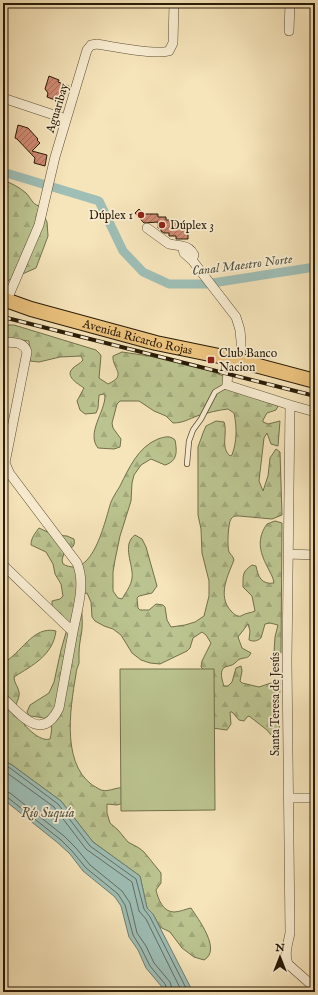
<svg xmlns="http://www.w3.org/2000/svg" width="318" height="995" font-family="'IM FELL English',serif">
<defs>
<pattern id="forest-firs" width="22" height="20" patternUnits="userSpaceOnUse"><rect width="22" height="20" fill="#bbc490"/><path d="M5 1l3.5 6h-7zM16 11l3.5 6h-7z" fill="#a1a87b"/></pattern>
<pattern id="building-hatch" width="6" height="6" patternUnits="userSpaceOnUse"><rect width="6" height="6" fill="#d08a73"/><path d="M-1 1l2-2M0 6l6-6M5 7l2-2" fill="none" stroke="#a9705c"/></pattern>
</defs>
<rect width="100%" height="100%" fill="#f6e4ba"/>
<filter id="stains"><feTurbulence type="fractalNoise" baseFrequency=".005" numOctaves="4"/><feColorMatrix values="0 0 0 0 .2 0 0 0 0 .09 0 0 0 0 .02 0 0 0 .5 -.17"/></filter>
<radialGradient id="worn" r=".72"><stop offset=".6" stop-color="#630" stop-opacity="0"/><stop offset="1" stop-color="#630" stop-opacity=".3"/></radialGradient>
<path fill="url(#forest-firs)" stroke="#72704c" d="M3,180C11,183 19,187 26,193C31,198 32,204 39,206L47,222L48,236L36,268L9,280L3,287Z
M3,325H14L96,350L100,354L101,356L99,378L108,384C128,375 112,369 113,356L122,352L149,356L210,371L226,377L227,388L278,406L276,410L267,413L263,420V422L268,424L280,421L278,446L271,444L267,433L264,438L259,481L263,491L268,476L270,458L276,449L280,452L282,515L272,519L239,516C236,516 233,516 231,519C228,523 227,547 229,552C231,555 233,556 234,560C228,575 217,596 231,611C234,614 237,617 241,616C245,613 251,613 255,611L252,596L243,587C243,575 242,572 252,565L256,566C258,576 261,585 274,583C273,576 270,573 267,566C259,551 257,538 267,524L275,521L282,523L281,653L275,654L274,652L275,637L278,625L270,623L265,624L261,638C257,641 254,642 249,640L250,631L248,624L238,637L242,648L251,653C248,659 246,657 240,659C237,660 235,664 232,665C230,666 227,666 225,667C219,670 222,680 224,686H228L232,682L236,668L241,666L242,671L240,681L242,683L259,687L280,680L279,738L275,740L267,730L249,716L247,717L244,721L239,720L232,712H230L231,724L227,730L212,728L206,672L201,667L202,661L211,643L206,635L202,632L193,638L190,648L187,651L160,664L150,663L141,660L132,653L121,635L113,629L104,626L95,621L92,617L91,602L87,593L83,594L81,598C81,608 83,619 82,629C81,637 79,645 79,653C79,656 79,660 79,663C78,667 76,670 76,674C70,710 60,770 99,789C107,794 116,786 125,788L126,802L117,805L107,804V813L110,823L118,830L128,842L139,848L144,852L161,873V883L156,890C158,899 163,912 174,912C179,912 186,909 191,908C198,919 222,950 204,960L194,957L182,948L170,932L160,927L153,914L147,908L140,876L93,842L61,801L12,765L3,760V663C21,654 33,625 56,631C53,655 33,665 14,677C14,683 18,686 19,692C20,698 16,702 16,707C16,719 38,743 50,739C55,718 48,718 29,716L27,712L30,705L49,693L54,682L61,650L67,629L61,614L54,611L52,608V601L60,599L63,596L61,584L55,574L53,564L46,552L31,545C31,538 35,533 39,528L54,535L67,536L74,539C76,547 70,549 64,553L62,560L63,564C93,581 105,520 111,502C113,497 117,491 120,486C129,468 138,447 158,439C164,437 170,435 175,440C177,451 178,461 165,465L151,459L141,465L134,475L132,483L131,501L120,536L115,560L113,572V591L118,598L122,599C126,592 131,586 132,578C134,565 121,545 135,535L142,539L146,547L157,586L152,593L139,596L137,598L138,608L140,610H149L156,604L163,605L165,607L167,620L171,627L185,625L195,622L204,616L209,596V581L202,553L201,529L198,515V447L203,433L206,426L216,421L224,422C228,433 220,447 230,456L232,455C237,441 237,428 234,413L228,409C218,410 207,413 197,416C189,419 183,423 173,423L166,416L154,411L139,401H120L117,404L112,423L113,428L121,439L120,447L114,449L98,448C86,433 105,412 105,396L104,394L99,395L98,408L96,413L85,414L80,410L77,401L84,388C78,384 64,376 73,368C76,365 80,364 83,360L81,356L60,357L39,362L30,361L29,341L3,338Z"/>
<path fill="#bbc490" stroke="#72704c" d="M120,669H214L215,810L121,811Z"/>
<path fill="#9ebeb6" stroke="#6f7d70" d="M3,760L12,765L61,801L93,842L140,876L147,908L153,914L193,992H165L162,987L146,968L138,950L129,937L121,906L115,897L83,871L70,854L58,843L3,799Z"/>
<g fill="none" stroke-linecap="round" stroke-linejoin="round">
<path stroke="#646c5e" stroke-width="1" d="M3,765L10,768L58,804L90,846L136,879L144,909L150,917L188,992
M3,770L54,807L86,849L132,882L139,911L146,919L182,992
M3,791L10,793L64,836L76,848L90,865L122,891L130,903L137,933L146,946L154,963L170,982L173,992
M3,796L7,797L61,840L72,851L86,868L118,894L125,905L133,935L141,948L150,966L165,984L168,992"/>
<path stroke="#9ebeb6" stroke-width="9" d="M3,172L99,201L123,251L143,272L169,284H206L315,267"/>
</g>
<path fill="url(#building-hatch)" stroke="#291b07" d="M49,76L59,80L58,82L69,86L63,103L47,97L48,93L45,89Z
M18,125L28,128L38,139L37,140L40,143L32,151L47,155L45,166L34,163L35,158L17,139L15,138Z
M139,209L144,214H158V217H166V220H173V222L188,223V239H176V236H169V233H164L161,231V228H158V222L144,223L135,213Z"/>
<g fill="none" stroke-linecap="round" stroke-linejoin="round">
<defs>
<path id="service" d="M187,464L189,441L193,430L201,419L215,392L227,385"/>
<path id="minor" d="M289,31L290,3
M3,98L66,119
M147,228L169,244L182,246L184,253L192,260L236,317L240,330L241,341V350L238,361
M182,246C188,247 191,249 194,255L192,260
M3,309L39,225L55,157L87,50L91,45L97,44C115,47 153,55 169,51L173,43L174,3
M3,342C13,343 24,341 27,352L5,463L10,474L77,563C86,584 77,610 73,632L3,565
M229,358L227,385L290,405L315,412
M290,405L287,662L290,933C288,944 284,953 288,964L315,988
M288,554L315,555
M3,698C21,715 42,743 59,708L73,632
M288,798H315"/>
<g id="primary">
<path id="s1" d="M3,299L31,309L156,343L229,358L315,381"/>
</g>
</defs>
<use href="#service" stroke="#5c4d34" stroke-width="6"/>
<use href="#minor" stroke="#5c4d34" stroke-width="10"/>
<use href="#primary" stroke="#291b07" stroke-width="16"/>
<use href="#service" stroke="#f9edd2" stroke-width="4.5"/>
<use href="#minor" stroke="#f9edd2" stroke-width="9"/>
<use href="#primary" stroke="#ebc27d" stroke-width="14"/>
<defs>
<path id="rail" d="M3,317L315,396"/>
</defs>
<use href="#rail" stroke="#291b07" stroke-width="4"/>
<use href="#rail" stroke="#f9edd2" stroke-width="2.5" stroke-dasharray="8" stroke-linecap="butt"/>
</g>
<g fill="#8f2418" stroke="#f9edd2" stroke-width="1.5">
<circle cx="141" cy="215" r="4"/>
<circle cx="162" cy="225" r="4"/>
<rect x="207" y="356" width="8" height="8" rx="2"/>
</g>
<g text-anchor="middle" stroke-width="3.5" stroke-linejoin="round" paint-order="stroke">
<g font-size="12" fill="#291b07" stroke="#f9edd2">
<text transform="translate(57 108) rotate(-73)" y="4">Aguaribay</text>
<text dy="4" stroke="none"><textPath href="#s1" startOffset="140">Avenida Ricardo Rojas</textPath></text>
<text transform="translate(275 704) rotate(-90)" y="4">Santa Teresa de Jesús</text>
</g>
<g font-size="12" fill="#291b07" stroke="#f9edd2" text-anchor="start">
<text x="133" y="219" text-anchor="end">Dúplex 1</text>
<text x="170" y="229">Dúplex 3</text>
<text x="219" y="357">Club Banco<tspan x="219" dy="14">Nacion</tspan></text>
</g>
<g font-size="13" font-style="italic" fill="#525444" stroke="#f9edd2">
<text transform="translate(242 264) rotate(-7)" y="5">Canal Maestro Norte</text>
<text x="48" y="817">Río Suquía</text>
</g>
</g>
<rect width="318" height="995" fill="none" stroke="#f6e4ba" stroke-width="16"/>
<rect x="4" y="4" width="310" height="987" fill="none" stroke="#291b07" stroke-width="2"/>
<rect x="8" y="8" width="302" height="979" fill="none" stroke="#291b07"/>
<g transform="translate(280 957)" stroke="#f9edd2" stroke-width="3" paint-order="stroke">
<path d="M0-3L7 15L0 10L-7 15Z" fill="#291b07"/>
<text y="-6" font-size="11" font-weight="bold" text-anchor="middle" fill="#291b07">N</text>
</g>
<rect width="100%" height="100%" filter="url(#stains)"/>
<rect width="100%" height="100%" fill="url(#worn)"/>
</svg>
